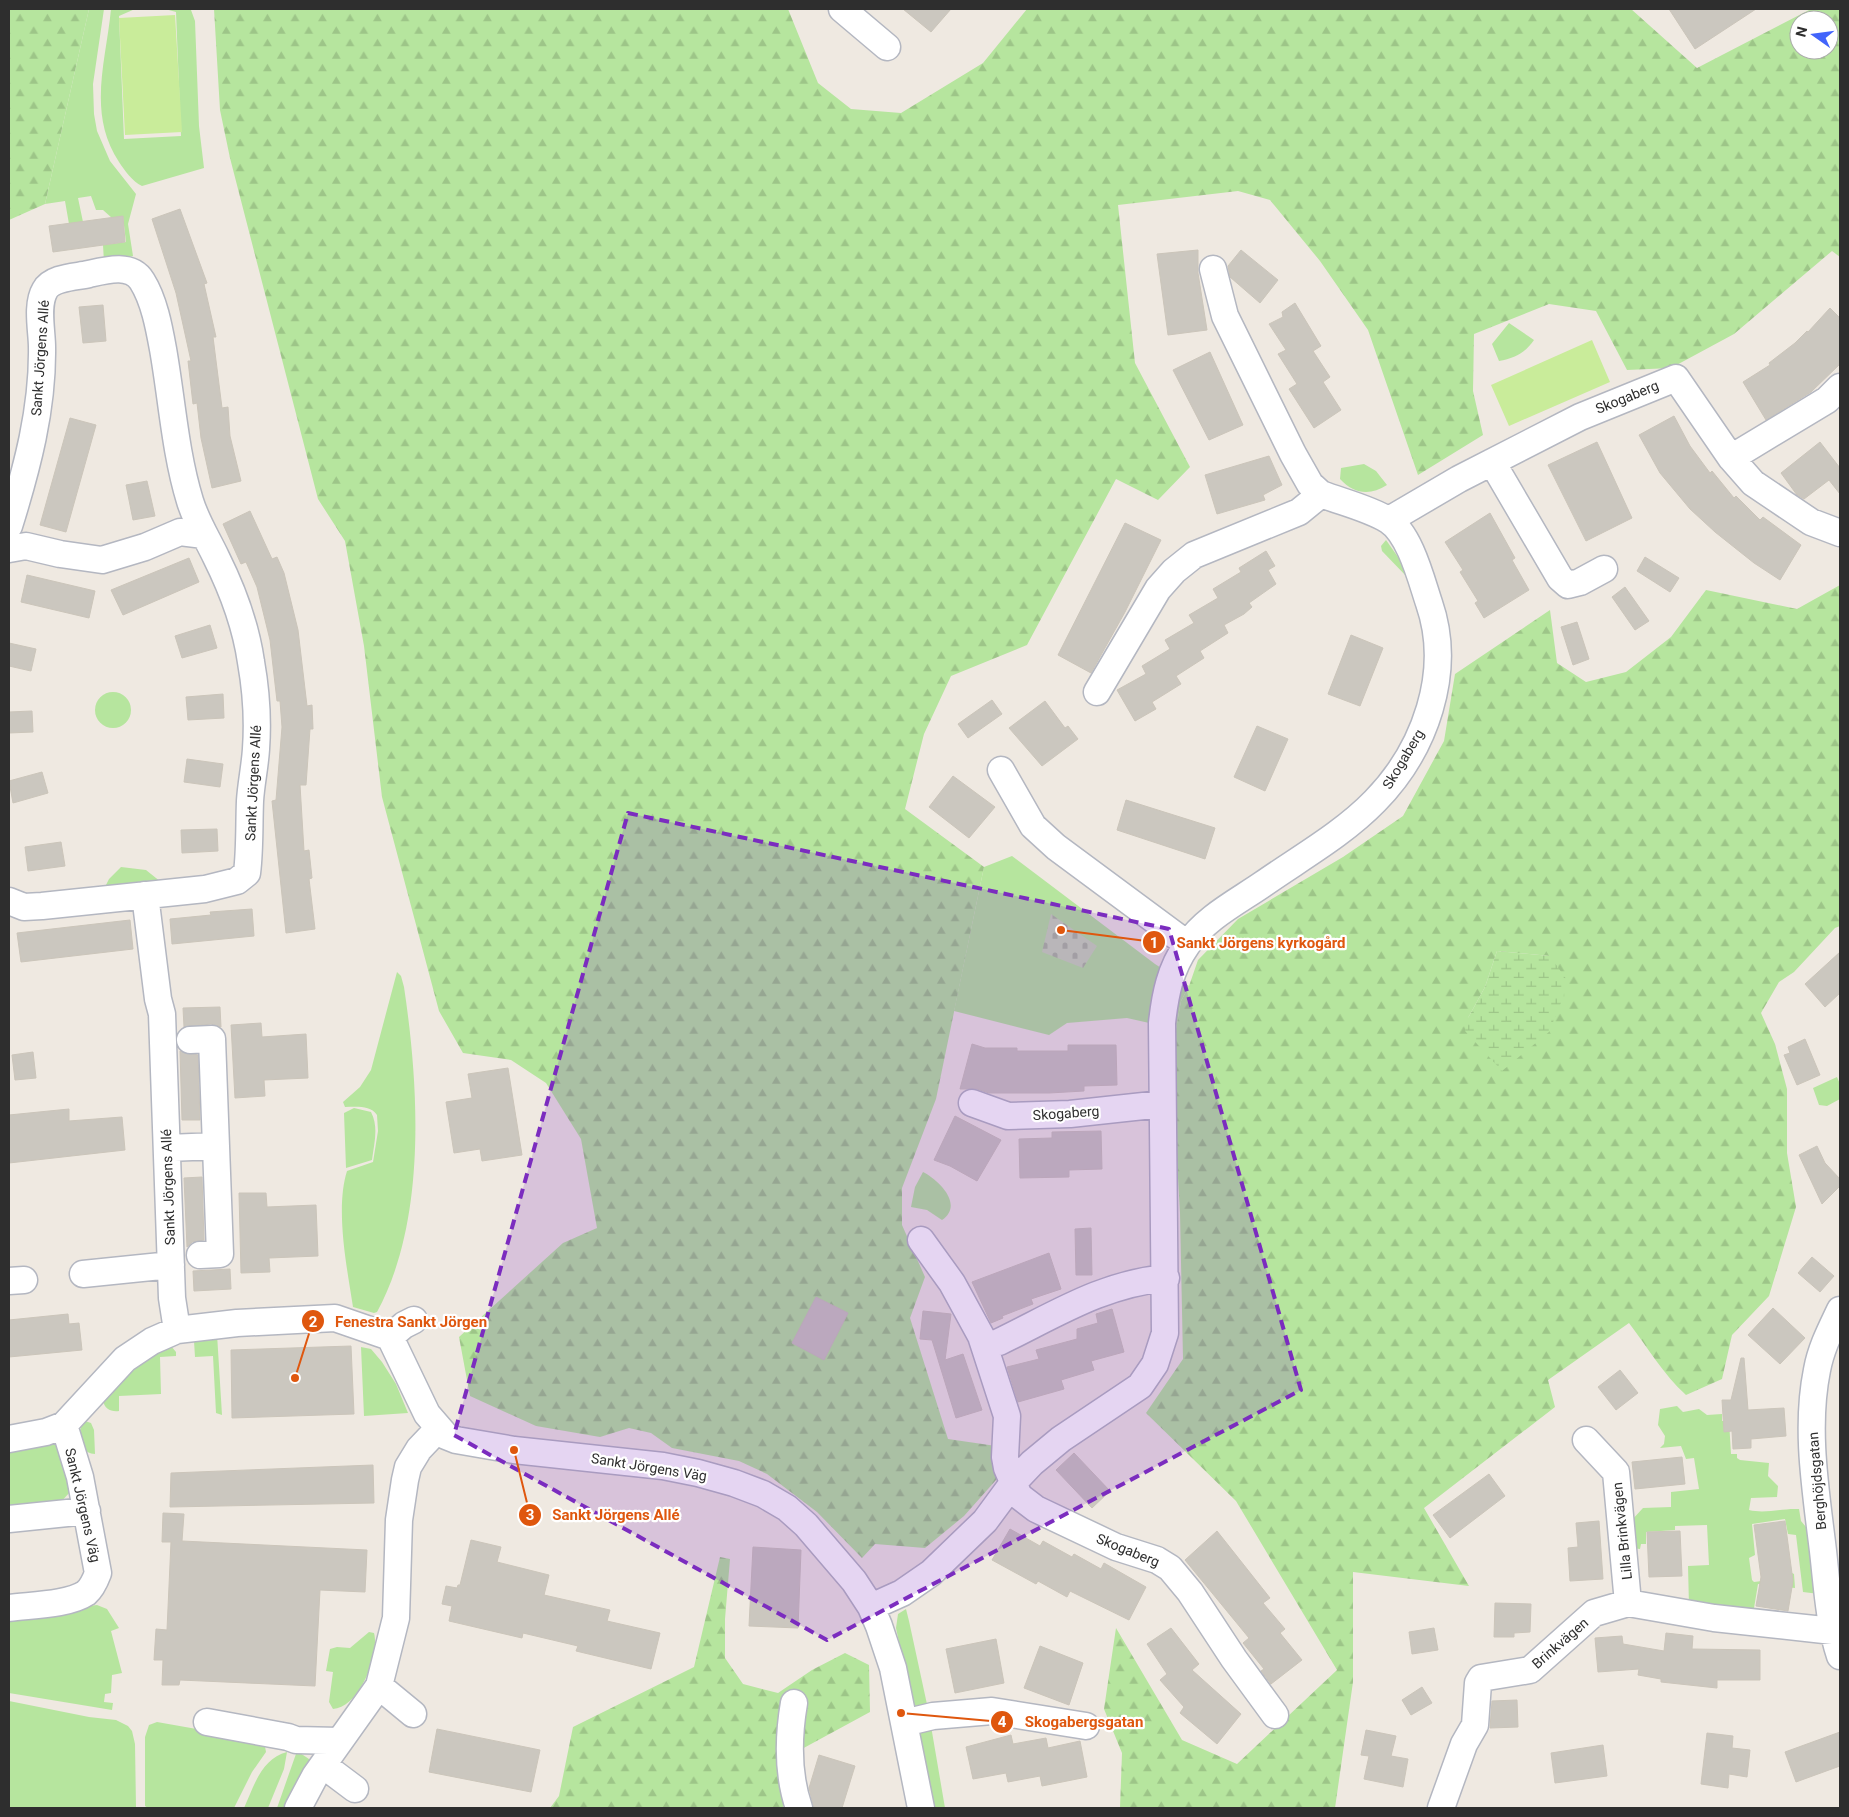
<svg xmlns="http://www.w3.org/2000/svg" width="1849" height="1817" font-family="Roboto,sans-serif">
<defs>
<pattern id="forest-firs" width="22" height="20" patternUnits="userSpaceOnUse" patternTransform="scale(1.25)"><rect width="22" height="20" fill="#b6e59e"/><path d="M5 1l3.5 6h-7zM16 11l3.5 6h-7z" fill="#9dc588"/></pattern>
<pattern id="wetland-marsh" width="20" height="14" patternUnits="userSpaceOnUse" patternTransform="scale(1.25)"><rect width="20" height="14" fill="#b6e59e"/><path d="M1 5h8M5 5V1M11 12h8M15 12V8" fill="none" stroke="#9dc588"/></pattern>
<pattern id="cemetery-stones" width="16" height="16" patternUnits="userSpaceOnUse" patternTransform="scale(1.25)"><rect width="16" height="16" fill="#c8d9b8"/><path d="M2 7V4a2 2 0 0 1 4 0v3zM10 15v-3a2 2 0 0 1 4 0v3z" fill="#acbb9e"/></pattern>
</defs>
<rect width="100%" height="100%" fill="#efe9e1"/>
<path fill="#b6e59e" d="M89,9H104L93,84L94,114L97,131L110,161L136,194L128,224L133,256L104,262L103,245L126,242L123,217L112,218L103,210H96L91,196L78,198L83,222L69,224L65,201L45,204Z
M111,9H135L119,16L124,139L181,136L176,12L165,9L191,10L195,21L199,126L204,168L142,186C132,181 125,171 119,162C87,113 106,62 111,9Z
M1509,323L1534,340C1525,353 1515,358 1499,361L1492,344Z
M1364,464L1376,471L1387,485C1370,496 1354,494 1340,479L1341,468Z
M1386,540L1410,574L1408,578L1382,551L1381,546Z
M95 710a18 18 0 1 1 36 0a18 18 0 1 1-36 0Z
M1012,856L1155,964L1189,986L1181,1001L1176,1029L1127,1018L1067,1023L1049,1035L954,1011L984,867Z
M121,867L146,870L161,882L105,887L109,879Z
M397,972L401,976L404,987C419,1087 427,1220 377,1312L374,1313L353,1307C347,1268 335,1209 347,1171L373,1162L378,1131L377,1115C370,1105 357,1107 345,1107L343,1102L360,1087L371,1070Z
M1837,1077L1840,1084V1099L1827,1106L1819,1105L1813,1088Z
M354,1108L371,1112C379,1127 374,1144 372,1160L346,1168L344,1113Z
M923,1172C937,1179 965,1204 942,1220L927,1210L911,1207L915,1187Z
M217,1334L222,1415L216,1413L213,1356L195,1357L194,1341L196,1338Z
M171,1346L176,1352V1356L160,1357L161,1394L119,1396V1411C111,1412 104,1409 103,1400L136,1362Z
M361,1347L371,1349L382,1362L396,1384L408,1413L364,1416Z
M1677,1406L1683,1412L1699,1409L1707,1415L1722,1414V1421H1729L1731,1454H1737V1458L1740,1460L1769,1463L1768,1476L1778,1486L1777,1497L1751,1498L1749,1510C1766,1514 1782,1508 1799,1509L1801,1521L1806,1527H1812L1819,1594L1803,1592L1796,1535L1788,1534L1785,1519L1752,1524L1755,1555L1749,1558L1752,1580L1754,1582L1787,1578L1792,1573L1794,1574L1795,1588L1758,1584L1754,1608L1767,1610L1768,1620L1689,1606L1688,1566L1709,1565L1707,1525L1675,1526V1530L1646,1532V1544H1641L1640,1549L1632,1548L1631,1521L1643,1508L1671,1507V1492L1699,1489L1694,1458L1686,1459L1681,1446L1660,1448L1664,1444L1665,1436L1658,1425L1660,1409Z
M85,1421L91,1423L94,1430L95,1454C78,1453 75,1432 85,1421Z
M52,1441L61,1445L70,1492L59,1504L9,1513V1449Z
M97,1605L107,1609L119,1628L111,1631L122,1673L112,1675L111,1693L105,1694L104,1702L113,1703L112,1710L9,1693V1615Z
M906,1609L909,1621L928,1709L913,1708L896,1628L898,1614Z
M369,1632L374,1633C380,1655 359,1708 333,1709L329,1702L333,1672L326,1671L330,1649L337,1647L350,1648Z
M9,1701L89,1717L116,1720L128,1726L132,1731L135,1744L136,1808H9Z
M157,1722L264,1741L266,1752L252,1772L234,1808H148L145,1806V1737L149,1725Z
M931,1726L945,1808H928L917,1738L920,1730Z
M297,1751L315,1763L289,1808H277Z
M287,1752L284,1769L268,1808H244C254,1786 261,1759 287,1752Z"/>
<path fill="url(#forest-firs)" fill-rule="evenodd" d="M9,9H89L45,204L9,220Z
M214,9H788L818,83L851,109L901,113L983,63L1027,9H1631L1697,68L1811,9H1840V257L1832,251L1734,334L1671,368L1627,370L1596,311L1549,304L1474,334L1473,391L1483,435L1418,475L1368,330L1320,261L1270,200L1238,191L1118,205L1135,363L1190,467L1158,500L1116,479L1027,645L951,676L924,734L905,809L984,867L936,1099L902,1188V1225L925,1277L910,1318L948,1439L996,1446V1480L964,1516L925,1548L875,1544L862,1558L817,1512L767,1474L739,1461L672,1448L651,1433L629,1428L600,1437L536,1426L470,1396L459,1337L563,1243L597,1228L581,1139L546,1083L511,1060L463,1053L439,1011L382,797L364,646L345,541L318,499L230,158L220,110ZM1799,20H1829V50H1799Z
M1840,585V926L1835,928L1794,972L1779,982L1761,1013L1775,1044L1787,1089V1153L1796,1207L1769,1296L1732,1335L1722,1379L1686,1395C1663,1374 1648,1348 1629,1323L1548,1380L1555,1407L1424,1508L1469,1586L1353,1572V1682L1335,1808H1120L1122,1753L1104,1709L1116,1628L1182,1740L1237,1764L1337,1670L1236,1501L1146,1413L1183,1359L1180,1213L1176,1143V1029L1181,1001L1189,986L1198,960L1238,919L1343,857L1403,816L1444,741L1455,674L1550,610L1557,663L1586,682L1626,672L1671,637L1706,590L1797,609ZM1497,951L1550,956L1468,1018L1485,987Z
M720,1557L730,1559L725,1619V1658L743,1684L778,1693L812,1670L845,1653L869,1665L870,1712L800,1750L783,1808H550L559,1796L573,1727L694,1667Z"/>
<path fill="url(#wetland-marsh)" d="M1497,951L1550,956L1569,983L1549,1032L1502,1071L1465,1031L1468,1018L1485,987Z"/>
<path fill="url(#cemetery-stones)" d="M1051,914L1097,946L1083,968L1042,952Z"/>
<path fill="#c9ec9a" d="M175,15L182,132L125,135L119,18Z
M1592,340L1610,382L1509,426L1491,385Z"/>
<path fill="#cbc7bf" stroke="#cbc5ba" d="M903,9H951L931,32Z
M1669,9H1756L1695,49Z
M180,209L207,283L204,284L216,337H213L222,408L228,407L230,436L241,481L212,488L201,438L197,403L193,404L188,361H191L176,293L152,219Z
M123,216L125,242L53,252L49,226Z
M1198,250V273L1207,330L1168,335L1157,254Z
M1241,250L1278,280L1260,303L1230,277L1228,266Z
M1295,303L1321,346L1313,351L1330,377L1323,382L1341,410L1314,428L1289,389L1297,384L1278,354L1286,350L1269,324L1283,317L1282,312Z
M103,305L106,341L83,343L79,307Z
M1830,308L1840,318V364L1811,392L1766,420L1743,382L1770,365L1769,363L1795,343L1807,331L1808,332Z
M1210,352L1243,425L1209,440L1173,370Z
M1674,416L1690,446L1710,473L1712,471L1734,498L1736,496L1760,520L1763,517L1801,545L1780,580L1754,563L1715,532L1690,509L1660,473L1639,435Z
M70,418L96,425L66,532L40,525Z
M1597,442L1632,518L1586,541L1548,465Z
M1820,442L1840,468V494L1829,480L1804,499L1797,495L1781,473Z
M1269,456L1282,485L1263,495L1265,500L1217,514L1205,475Z
M147,481L155,516L133,520L126,485Z
M250,511L272,559L277,557L284,573L298,630L307,706L312,705L313,729H310L306,785H300L304,851L309,850L312,878L309,879L315,929L286,933L272,801L276,800L282,727L280,701H277L270,640L257,587L246,562L241,564L223,524Z
M1490,513L1515,558L1512,560L1529,590L1484,618L1475,603L1478,601L1460,572L1463,570L1445,542Z
M1125,523L1161,540L1125,612L1091,673L1058,655Z
M1266,551L1275,566L1268,570L1276,584L1249,603L1252,607L1244,614L1224,625L1228,633L1200,651L1204,658L1176,676L1181,684L1152,702L1156,709L1135,721L1117,690L1146,674L1142,666L1170,649L1165,640L1194,623L1189,615L1218,598L1213,589L1241,572L1239,568Z
M1645,557L1679,578L1670,592L1637,571Z
M189,558L199,582L123,615L111,590Z
M27,575L95,591L89,618L21,602Z
M1625,587L1649,621L1635,630L1612,597Z
M1577,622L1589,659L1573,665L1561,627Z
M210,625L217,648L182,658L175,636Z
M1351,635L1383,648L1360,706L1328,694Z
M9,643L36,649L31,671L9,666Z
M223,694L224,718L188,720L186,697Z
M992,700L1002,714L968,738L958,724Z
M1045,701L1065,728L1068,726L1078,739L1042,766L1009,728Z
M32,711L33,732L9,733V712Z
M1257,726L1288,739L1265,791L1234,777Z
M187,759L223,764L220,787L184,782Z
M42,772L48,793L13,803L9,781Z
M953,776L995,807L969,838L929,807Z
M1126,800L1215,828L1205,859L1117,830Z
M217,829L218,851L182,853L181,830Z
M61,842L65,866L28,871L25,847Z
M252,909L254,936L172,944L170,919L211,915L210,912Z
M130,920L133,949L21,962L17,933Z
M1840,952V993L1825,1007L1805,984Z
M220,1007L221,1027L211,1024L184,1027L183,1008Z
M261,1023L262,1037L306,1034L308,1078L264,1080L265,1096L235,1098L231,1025Z
M1805,1039L1820,1075L1797,1085L1784,1055L1790,1053L1788,1047Z
M972,1044L985,1048H1017V1051H1068V1045H1116L1117,1085L1084,1086V1091L1049,1093H989L977,1089H960Z
M180,1051L198,1055L200,1120H182Z
M33,1052L36,1078L15,1080L12,1055Z
M508,1068L522,1155L482,1161L480,1149L454,1153L446,1102L472,1098L468,1074Z
M69,1109V1121L122,1117L125,1150L9,1163V1115Z
M955,1116L1001,1140L977,1181L950,1166L934,1160Z
M1101,1131L1102,1169L1069,1170V1177L1020,1178L1019,1139L1052,1138V1132Z
M1817,1146L1825,1163L1840,1179V1186L1822,1204L1799,1155Z
M202,1177L204,1240L192,1242L187,1247L184,1178Z
M239,1193H266L267,1207L316,1205L318,1256L269,1258L270,1272L241,1273Z
M1091,1228L1092,1275H1076L1075,1229Z
M1049,1253L1061,1289L1031,1299L1033,1304L1002,1316L1003,1318L991,1323L972,1282Z
M1812,1257L1834,1276L1820,1292L1798,1273Z
M230,1269L231,1289L194,1291L193,1271Z
M816,1297L848,1313L824,1360L792,1343Z
M1773,1308L1805,1338L1780,1364L1748,1335Z
M1112,1309L1124,1352L1091,1361L1094,1370L1061,1380L1064,1389L1018,1402L1007,1367L1039,1359L1036,1350L1077,1339V1329L1098,1323L1096,1314Z
M923,1311L951,1314L945,1360L963,1354L982,1410L956,1418L932,1340L920,1339Z
M68,1314L69,1324L79,1323L82,1350L9,1357V1320Z
M351,1346L354,1414L232,1418L231,1350Z
M1741,1358H1744L1748,1410L1784,1408L1786,1436L1751,1439V1448L1733,1449L1732,1431L1724,1432L1722,1400H1731Z
M1620,1370L1638,1393L1616,1410L1598,1387Z
M1074,1453L1110,1491L1092,1508L1056,1470Z
M1682,1457L1685,1484L1635,1489L1632,1462Z
M373,1465L374,1503L170,1507L171,1473Z
M1489,1474L1505,1496L1450,1538L1433,1515Z
M163,1513L184,1514L182,1541L367,1550L365,1592L320,1590L315,1686L180,1680L179,1685H162L163,1660H154L156,1629L167,1630L171,1542H162Z
M1599,1521L1603,1579L1570,1581L1568,1548L1578,1547L1576,1523Z
M1785,1521L1793,1581L1788,1611L1756,1606L1761,1577L1754,1525Z
M1010,1529L1040,1546L1043,1541L1072,1557L1074,1554L1101,1569L1104,1563L1146,1587L1129,1620L1070,1591L1067,1597L1038,1581L1036,1584L992,1560Z
M1217,1531L1270,1598L1263,1603L1285,1629L1280,1633L1302,1660L1271,1684L1261,1671L1264,1669L1243,1643L1249,1638L1185,1560Z
M1680,1531L1682,1576L1649,1577L1647,1532Z
M471,1540L501,1547L497,1562L549,1575L544,1595L610,1610L607,1621L660,1633L651,1669L576,1651L578,1646L523,1633L522,1638L449,1621L452,1606L442,1604L446,1586L457,1588L458,1585H460Z
M753,1547L801,1550L798,1628L749,1626Z
M1495,1603L1531,1604L1530,1632L1514,1633V1637H1494Z
M1171,1628L1199,1664L1192,1670L1241,1714L1217,1744L1180,1713L1184,1707L1160,1680L1167,1674L1147,1644Z
M1434,1628L1438,1650L1412,1654L1409,1632Z
M1666,1633L1693,1636L1692,1649L1760,1650V1680H1717V1688L1661,1682V1679L1638,1675L1639,1669L1598,1672L1595,1638L1622,1636L1623,1644L1664,1651Z
M996,1639L1004,1683L955,1693L946,1649Z
M1040,1646L1083,1663L1069,1705L1024,1688Z
M1422,1687L1432,1703L1411,1715L1402,1700Z
M1517,1700L1518,1727L1490,1728L1492,1701Z
M437,1729L540,1750L531,1792L429,1772Z
M1366,1730L1396,1736L1391,1756L1408,1759L1403,1787L1364,1779L1369,1756L1361,1755Z
M1840,1732V1766L1796,1782L1785,1752Z
M1707,1733L1733,1736L1732,1748L1750,1750L1747,1777L1729,1774L1728,1788L1701,1784Z
M1011,1735L1013,1744L1046,1738L1048,1748L1080,1741L1087,1777L1042,1786L1040,1776L1008,1782L1006,1773L973,1779L966,1747Z
M1603,1745L1607,1776L1555,1783L1551,1753Z
M819,1755L855,1766L842,1808H814L809,1788Z"/>
<g fill="none" stroke-linecap="round" stroke-linejoin="round">
<defs>
<path id="minor" d="M842,9L887,47
M1731,458L1827,400L1840,387
M1492,462L1560,578L1568,585L1580,582L1604,569
M1389,520L1459,479L1580,417L1676,378L1731,458L1753,483L1811,522L1840,533
M9,526C27,468 43,409 42,347C42,331 36,305 45,290C52,277 76,277 89,274C106,270 131,263 142,281C154,300 159,327 163,349C172,400 175,452 190,501C196,521 207,538 216,557C232,589 246,627 251,662C256,690 258,721 256,749C255,766 251,784 250,801C249,825 250,849 247,873L237,881L205,889L42,906L24,907L9,901
M9,549L26,546L60,554L102,560L145,547L180,532L204,535
M1097,692L1158,589L1174,571L1194,555L1299,512L1321,494L1310,484L1293,454L1225,316L1213,269
M1001,770L1033,826L1056,847L1187,944
M145,895L158,999L162,1014L172,1298L177,1330
M190,1040L212,1039L220,1254L200,1255
M972,1103L1008,1116L1070,1114L1162,1104
M168,1148L216,1146
M921,1240L952,1283L981,1336L1007,1416L1005,1457L1007,1468L1019,1496L1036,1509L1116,1547L1157,1560L1170,1568L1190,1592L1234,1659L1275,1715
M83,1274L171,1265
M9,1281L24,1280
M1840,1310C1831,1329 1821,1348 1817,1370C1805,1429 1816,1492 1823,1551C1827,1586 1829,1623 1840,1656
M390,1337L404,1325L414,1320
M999,1342C1055,1315 1102,1284 1166,1278
M9,1439L46,1432L64,1425L125,1359L152,1341L177,1330L237,1323L335,1318L390,1337L427,1414L446,1436L456,1440L514,1450L663,1466L698,1473L734,1483L763,1494L787,1508L806,1525L854,1581L871,1607L879,1626L893,1668L921,1808
M1586,1440L1616,1472L1628,1603
M9,1519L87,1511
M871,1607L902,1593L931,1573L985,1521L1013,1483L1032,1463L1061,1439L1140,1386L1155,1364L1165,1333L1162,1023C1165,995 1170,969 1187,945C1205,918 1237,902 1263,884C1300,858 1343,834 1375,801C1425,750 1453,672 1429,603C1421,579 1410,534 1388,520C1368,508 1342,502 1321,494
M9,1608C30,1605 68,1605 86,1593C92,1588 95,1581 98,1573L80,1477L64,1425
M379,1686L413,1714
M794,1703C788,1738 787,1773 799,1808
M207,1722L288,1737L296,1740L339,1741
M904,1723L933,1716L992,1711L1086,1726
M323,1765L355,1789
M298,1808L315,1776L379,1686L396,1618L399,1520L405,1480L408,1467L419,1449L438,1429
M1441,1808L1464,1744L1475,1725L1478,1683L1481,1678L1530,1670L1594,1613L1628,1603L1714,1618L1833,1631"/>
</defs>
<use href="#minor" stroke="#b4b7c1" stroke-width="29"/>
<use href="#minor" stroke="#fff" stroke-width="26"/>
</g>
<path fill="#7b2cbf" fill-opacity="0.2" stroke="#7b2cbf" stroke-width="4" stroke-dasharray="10 6" stroke-linejoin="round" d="M628,813L1169,929L1301,1390L827,1640L454,1435Z"/>
<g text-anchor="middle" stroke-width="4.5" stroke-linejoin="round" paint-order="stroke">
<g font-size="14" fill="#2e2e2e" stroke="#fff">
<text transform="translate(40 358) rotate(-86)" y="5">Sankt Jörgens Allé</text>
<text transform="translate(1627 397) rotate(-22)" y="5">Skogaberg</text>
<text transform="translate(1403 759) rotate(-59)" y="5">Skogaberg</text>
<text transform="translate(253 783) rotate(-87)" y="5">Sankt Jörgens Allé</text>
<text transform="translate(1066 1113) rotate(-4)" y="5">Skogaberg</text>
<text transform="translate(168 1187) rotate(-92)" y="5">Sankt Jörgens Allé</text>
<text transform="translate(649 1467) rotate(9)" y="5">Sankt Jörgens Väg</text>
<text transform="translate(1817 1481) rotate(-95)" y="5">Berghöjdsgatan</text>
<text transform="translate(83 1505) rotate(77)" y="5">Sankt Jörgens Väg</text>
<text transform="translate(1622 1531) rotate(-96)" y="5">Lilla Brinkvägen</text>
<text transform="translate(1128 1550) rotate(22)" y="5">Skogaberg</text>
<text transform="translate(1560 1643) rotate(-41)" y="5">Brinkvägen</text>
</g>
</g>
<path fill="none" stroke="#df570e" stroke-width="2" d="M1061 930L1154 942M295 1378L313 1321M514 1450L530 1515M901 1713L1002 1722"/>
<g fill="#df570e" stroke="#fff" stroke-width="2">
<circle cx="1061" cy="930" r="5"/>
<circle cx="295" cy="1378" r="5"/>
<circle cx="514" cy="1450" r="5"/>
<circle cx="901" cy="1713" r="5"/>
<circle cx="1154" cy="942" r="12"/>
<circle cx="313" cy="1321" r="12"/>
<circle cx="530" cy="1515" r="12"/>
<circle cx="1002" cy="1722" r="12"/>
</g>
<g font-size="15" text-anchor="middle" font-weight="bold" fill="#fff">
<text x="1154" y="948">1</text>
<text x="313" y="1327">2</text>
<text x="530" y="1520">3</text>
<text x="1002" y="1727">4</text>
</g>
<g font-size="15" text-anchor="middle" font-weight="bold" fill="#df570e" stroke="#fff" stroke-width="4.5" stroke-linejoin="round" paint-order="stroke">
<text x="1261" y="948">Sankt Jörgens kyrkogård</text>
<text x="411" y="1327">Fenestra Sankt Jörgen</text>
<text x="616" y="1520">Sankt Jörgens Allé</text>
<text x="1084" y="1727">Skogabergsgatan</text>
</g>
<rect width="1849" height="1817" fill="none" stroke="#2e2e2e" stroke-width="20"/>
<g transform="translate(1814 35) rotate(284)"><circle r="24" fill="#ffffff" stroke="#ababab"/>
<path d="M0-4L9 19L0 12L-9 19Z" fill="#4264fb"/>
<text y="-8" font-size="14" font-weight="bold" text-anchor="middle" fill="#2e2e2e">N</text>
</g>
</svg>
